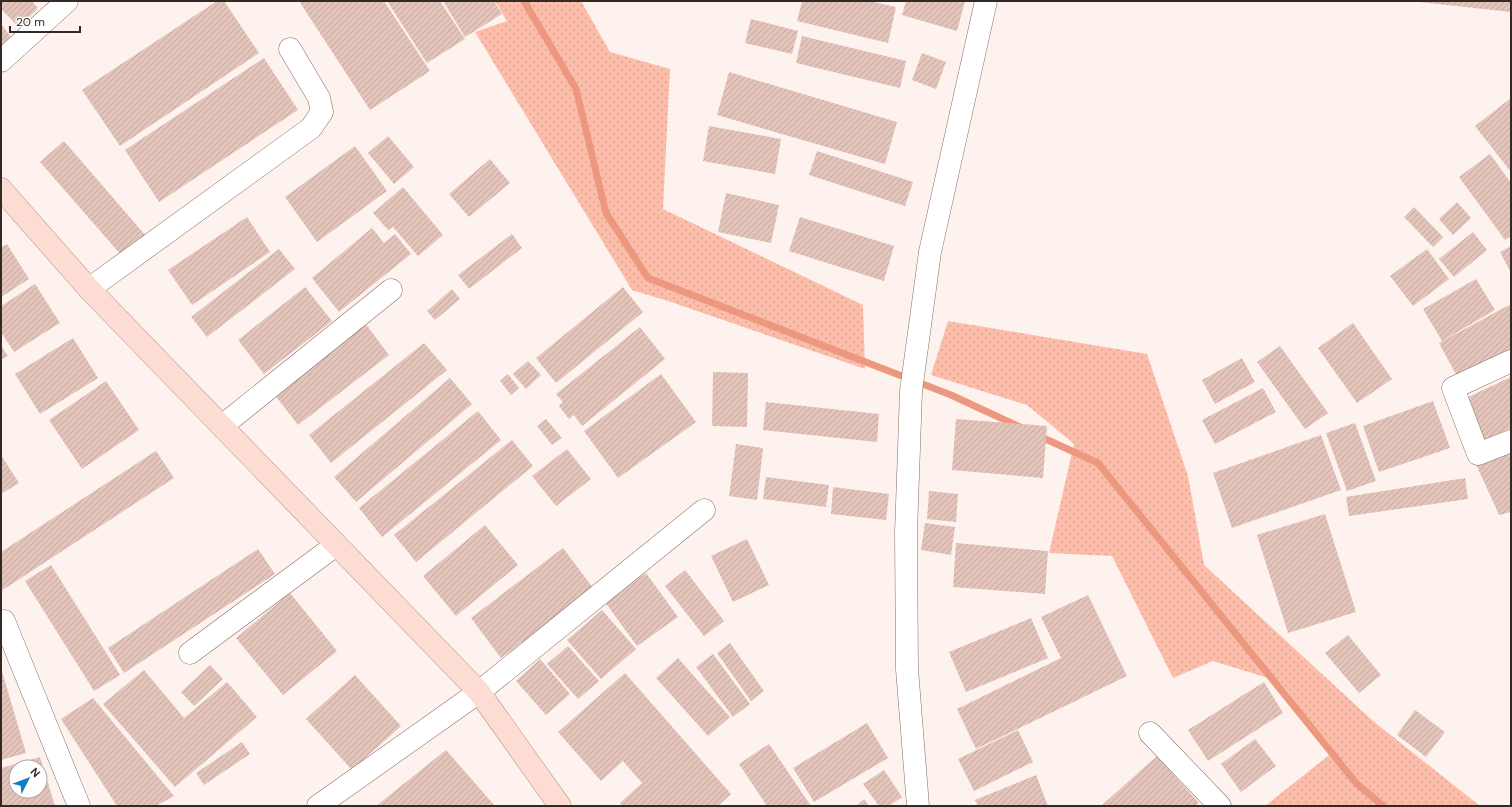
<svg xmlns="http://www.w3.org/2000/svg" width="1512" height="807" font-family="'DM Sans',sans-serif">
<defs>
<pattern id="grass-dots" width="8" height="8" patternUnits="userSpaceOnUse"><rect width="8" height="8" fill="#fcbdaa"/><path d="M2 2h.1M6 6h.1" fill="none" stroke="#d9a292" stroke-width="1.8" stroke-linecap="round"/></pattern>
<pattern id="building-hatch" width="6" height="6" patternUnits="userSpaceOnUse"><rect width="6" height="6" fill="#e2c4bb"/><path d="M-1 1l2-2M0 6l6-6M5 7l2-2" fill="none" stroke="#c2a8a1"/></pattern>
</defs>
<rect width="100%" height="100%" fill="#fef2ee"/>
<path fill="url(#grass-dots)" d="M495,1H581L610,52L670,69L663,209L863,305L865,369L671,302L632,290L475,32L507,21Z
M948,321L1147,354L1188,476L1204,565L1373,721L1480,806H1265L1333,752L1278,681L1213,661L1173,678L1112,556L1049,553L1074,444L1027,405L931,375Z"/>
<g fill="none" stroke-linecap="round" stroke-linejoin="round">
<path stroke="#ec987f" stroke-width="7" d="M524,1L576,89L606,213L648,278L951,395L1020,427
M1039,436L1098,463L1356,783L1383,806"/>
</g>
<path fill="url(#building-hatch)" fill-rule="evenodd" d="M1,1H32L38,8L19,27L1,9Z
M217,1H224L259,53L120,146L82,90Z
M299,1H384L430,71L370,110Z
M387,1H440L465,39L427,63Z
M443,1H494L502,14L465,37Z
M802,1H869L896,7L888,43L797,21Z
M906,1H965L957,31L902,15Z
M1420,1H1511V12L1419,2Z
M751,19L798,31L792,54L745,43Z
M1,24L11,37L1,45Z
M802,36L906,61L900,88L796,63Z
M922,53L946,62L936,89L912,80Z
M264,58L298,110L159,202L125,150Z
M729,72L897,122L885,164L717,115Z
M1511,98V172L1475,126Z
M709,126L781,139L775,174L703,161Z
M388,136L414,167L394,184L368,153Z
M64,141L146,236L122,256L40,162Z
M355,146L387,191L317,242L285,197Z
M817,151L913,182L905,206L809,175Z
M1490,154L1511,183V236L1505,240L1459,177Z
M490,159L510,183L469,217L449,194Z
M403,187L443,235L418,256L393,227L388,230L373,213Z
M726,193L779,205L771,243L718,232Z
M1457,202L1471,218L1453,235L1439,219Z
M1414,207L1443,237L1433,247L1404,217Z
M247,217L270,252L192,305L168,270Z
M800,217L894,246L884,281L789,251Z
M372,228L384,243L395,234L411,254L339,312L312,278Z
M1473,232L1487,250L1454,277L1439,259Z
M512,234L522,248L469,289L458,275Z
M7,244L29,279L1,297V247Z
M1511,246V273L1500,252Z
M279,249L295,269L207,337L191,317Z
M1427,249L1449,279L1413,306L1390,276Z
M1476,279L1495,310L1442,341L1423,309Z
M35,284L60,323L14,352L1,332V306Z
M305,287L332,321L264,374L238,340Z
M623,287L643,312L556,383L536,358Z
M452,289L460,299L435,320L427,311Z
M1509,305L1511,309V352L1459,380L1439,343Z
M362,319L389,355L298,425L270,389Z
M1353,323L1392,379L1357,403L1318,348Z
M640,327L665,359L582,426L574,415L569,419L559,406L563,402L556,394Z
M73,338L98,378L40,414L15,374Z
M424,343L447,370L331,463L309,435Z
M1,346L8,356L1,360Z
M1280,346L1328,413L1305,429L1257,362Z
M1242,358L1255,382L1215,404L1202,380Z
M528,361L541,375L526,389L513,374Z
M713,372L748,373L747,427L712,426Z
M508,374L519,388L511,395L500,381Z
M661,374L696,422L618,478L584,431Z
M1511,377V428L1481,441L1464,399Z
M450,378L472,404L356,502L334,477Z
M106,381L139,430L82,469L49,420Z
M1263,388L1276,412L1215,444L1202,420Z
M1433,401L1450,448L1379,472L1363,426Z
M766,402L879,414L877,442L763,430Z
M478,411L501,440L382,537L359,508Z
M546,419L562,438L552,445L537,426Z
M956,419L1047,426L1043,478L952,470Z
M1355,423L1376,481L1347,491L1326,433Z
M1321,435L1341,490L1232,528L1213,473Z
M512,440L533,466L416,562L394,535Z
M736,444L763,448L757,500L729,496Z
M567,449L591,479L556,506L532,476Z
M156,451L174,478L1,591V552Z
M1511,452V512L1499,515L1476,464Z
M1,455L19,483L1,494Z
M766,477L829,485L826,507L763,499Z
M1465,478L1468,499L1349,516L1346,497Z
M833,487L889,494L886,520L831,514Z
M929,491L958,494L956,522L927,519Z
M1325,514L1356,612L1288,633L1257,535Z
M925,523L955,527L951,555L921,550Z
M485,525L518,565L456,616L423,576Z
M747,539L769,585L733,602L711,556Z
M956,543L1048,551L1045,594L953,587Z
M563,548L593,588L501,658L471,618Z
M258,549L275,574L124,673L108,648Z
M51,565L120,675L94,691L25,581Z
M685,570L724,621L704,636L665,586Z
M646,573L678,617L637,646L605,602Z
M290,593L337,651L283,695L236,638Z
M1088,595L1127,676L976,749L957,709L1061,658L1041,617Z
M602,610L636,649L601,679L567,640Z
M1031,618L1048,658L966,692L949,652Z
M1348,635L1381,675L1359,693L1325,653Z
M730,643L764,691L751,701L717,653Z
M568,646L599,681L578,699L547,664Z
M713,654L750,704L733,717L696,667Z
M678,658L730,717L708,736L656,678Z
M540,659L570,694L546,715L516,681Z
M210,665L223,679L194,706L181,692Z
M1,668L26,753L1,760Z
M144,670L184,718L227,682L257,717L175,787L103,704Z
M625,673L731,794L718,806H622L620,803L642,783L623,761L601,781L558,732Z
M355,675L401,726L352,770L306,719Z
M1264,682L1283,713L1208,761L1188,730Z
M93,698L174,796L156,806H117L61,719Z
M1415,710L1445,732L1426,757L1397,735Z
M867,723L888,758L814,802L793,768Z
M1018,730L1033,762L974,791L958,759Z
M1255,739L1276,766L1241,792L1221,764Z
M242,742L250,754L204,785L196,773Z
M769,744L811,806H767L739,764Z
M446,750L495,806H376Z
M1157,756L1199,803L1195,806H1101Z
M40,757L55,806H1V768ZM16,767H40V791H16Z
M884,770L902,797L889,806H879L863,784Z
M1036,775L1048,806H978L975,800Z
M864,799L869,806H856Z"/>
<g fill="none" stroke-linecap="round" stroke-linejoin="round">
<defs>
<path id="minor" d="M1,61L67,1
M89,289L311,128L322,112L319,98L290,49
M1511,361L1453,388L1478,454L1511,441
M222,426L391,290
M4,621L79,806
M190,653L336,545
M1150,733L1220,806
M318,806L479,692L704,510
M918,806L907,669L906,533L911,391L930,252L986,1"/>
<path id="major" d="M1,189L89,289L479,692L560,806"/>
</defs>
<use href="#minor" stroke="#866c64" stroke-width="23"/>
<use href="#major" stroke="#b68f83" stroke-width="23"/>
<use href="#minor" stroke="#fff" stroke-width="22"/>
<use href="#major" stroke="#fdddd3" stroke-width="22"/>
</g>
<rect width="1512" height="807" fill="none" stroke="#342925" stroke-width="4"/>
<g transform="translate(28 779) rotate(48)"><circle r="19" fill="#ffffff" stroke="#aea9a8"/>
<path d="M0-3L7 15L0 10L-7 15Z" fill="#157cc7"/>
<text y="-6" font-size="11" font-weight="bold" text-anchor="middle" fill="#342925">N</text>
</g>
<path d="M10 26v6h70v-6" fill="none" stroke="#342925" stroke-width="2"/>
<text x="16" y="26" font-size="12" fill="#342925" stroke="#ffffff" stroke-width="3" paint-order="stroke">20 m</text>
</svg>
